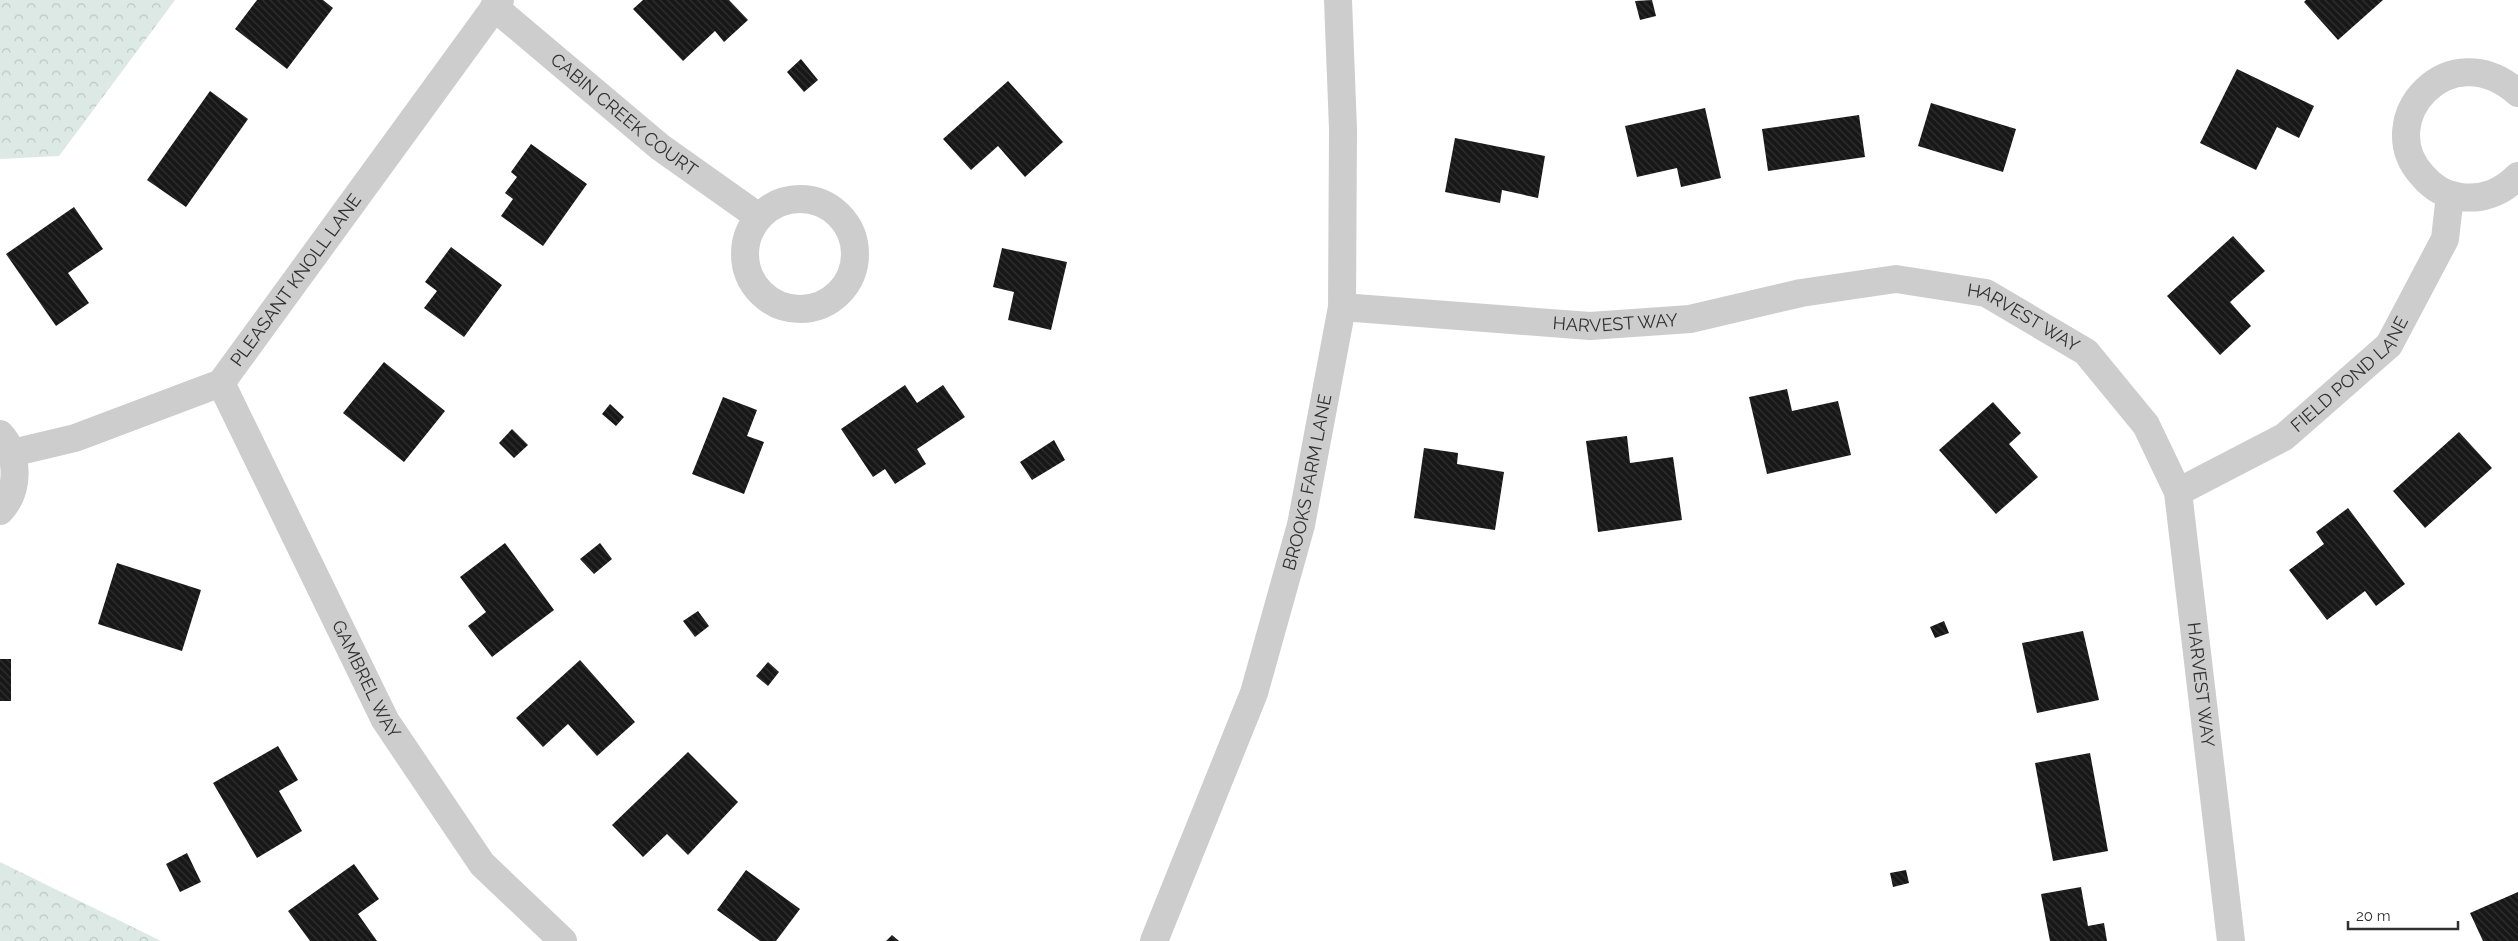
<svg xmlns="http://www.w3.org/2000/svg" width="2518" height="941" font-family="Raleway,sans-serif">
<defs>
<pattern id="forest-crowns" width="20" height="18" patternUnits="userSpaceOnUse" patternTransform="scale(1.25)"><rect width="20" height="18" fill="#dce9e5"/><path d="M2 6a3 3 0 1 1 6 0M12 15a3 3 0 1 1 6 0" fill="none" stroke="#bdc8c5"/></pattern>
<pattern id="building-back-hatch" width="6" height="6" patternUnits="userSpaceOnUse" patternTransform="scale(1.25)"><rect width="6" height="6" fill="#171717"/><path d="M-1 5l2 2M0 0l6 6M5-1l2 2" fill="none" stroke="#303030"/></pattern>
</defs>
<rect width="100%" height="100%" fill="#fff"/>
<path fill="url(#forest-crowns)" d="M0,0H175L59,156L0,159Z
M0,862L161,941H0Z"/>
<path fill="url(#building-back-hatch)" d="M257,0H323L333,8L287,69L235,29Z
M643,0H729L748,20L724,42L715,31L683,61L633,9Z
M1652,0L1656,16L1640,20L1635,1Z
M2306,0H2383L2338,40L2304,2Z
M801,59L818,80L804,92L787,72Z
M2237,69L2314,106L2299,138L2277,127L2256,170L2200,143Z
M1008,81L1063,142L1025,177L998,146L971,170L943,139Z
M210,91L248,119L186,207L147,180Z
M1931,103L2016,129L2003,172L1918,146Z
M1705,108L1721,178L1681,187L1677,168L1637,177L1625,126Z
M1859,115L1865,157L1768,171L1762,129Z
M1455,138L1545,156L1538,198L1502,190L1500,203L1445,192Z
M531,144L587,184L543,246L501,216L513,199L505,193L517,177L511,172Z
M74,207L103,249L68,273L89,303L56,326L6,254Z
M2233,236L2265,271L2230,302L2251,326L2220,355L2167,296Z
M451,247L502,285L464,337L424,308L437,291L425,282Z
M1002,248L1067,262L1051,330L1008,320L1014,292L993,287Z
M384,362L445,411L404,462L343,413Z
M905,385L917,403L943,385L965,417L917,449L926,464L895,484L885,469L873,477L841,429Z
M1787,389L1792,411L1838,401L1851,455L1767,474L1749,397Z
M723,397L757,410L747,436L764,442L744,494L692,474Z
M1993,402L2021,433L2009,444L2038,477L1996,514L1939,450Z
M610,404L624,417L616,426L602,414Z
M512,429L528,445L514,458L499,443Z
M2459,432L2492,468L2425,528L2393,491Z
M1627,436L1630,463L1673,457L1682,520L1598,532L1586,441Z
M1054,440L1065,460L1032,480L1020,462Z
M1424,448L1458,453L1457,464L1504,472L1495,530L1414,518Z
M2348,508L2405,584L2376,606L2365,591L2327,620L2289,570L2324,544L2316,532Z
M505,543L554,610L492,657L468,626L486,612L460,577Z
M600,543L612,559L594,574L580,559Z
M117,563L201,590L182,651L98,624Z
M698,611L709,626L695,637L683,621Z
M1944,621L1949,633L1935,638L1930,627Z
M2083,631L2099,700L2037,713L2022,643Z
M0,659H11V701H0Z
M580,660L635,722L597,756L568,724L543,747L516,718Z
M768,662L779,672L768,686L756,676Z
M278,746L298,780L279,791L302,831L257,858L213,783Z
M688,752L738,802L688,855L667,834L643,857L612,825Z
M2090,753L2108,851L2053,861L2035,763Z
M187,853L201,882L180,892L166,864Z
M354,864L379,899L358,914L377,941H310L288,911Z
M746,870L800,909L776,941H760L717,910Z
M1906,870L1909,883L1893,887L1890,873Z
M2081,887L2088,926L2104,923L2107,941H2050L2041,894Z
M2518,892V941H2483L2470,913Z
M892,935L899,941H886Z"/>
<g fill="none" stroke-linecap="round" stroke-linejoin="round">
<g stroke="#cdcdcd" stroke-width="28">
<path id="s1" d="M494,7L660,147L759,217"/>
<path d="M2518,93C2449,32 2372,120 2422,175C2432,187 2444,195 2460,197C2484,200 2502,192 2518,176"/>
<circle cx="800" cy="254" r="55"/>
<path id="s2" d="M1342,307L1590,326L1690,319L1801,293L1896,279L1986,293L2086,352L2146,425L2178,492L2231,941"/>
<path id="s3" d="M221,383L385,720L482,864L563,941"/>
<path d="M0,434C19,455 20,490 0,511"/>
<path id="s4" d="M12,453L75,438L221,383L500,0"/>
<path id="s5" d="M2178,492L2284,437L2389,345L2445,239L2450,195"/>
<path id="s6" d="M1154,941L1254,693L1301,525L1342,307L1343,129L1338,0"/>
</g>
</g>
<g text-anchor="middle" stroke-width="5" stroke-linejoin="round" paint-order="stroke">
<g font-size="18" fill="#303030" stroke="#fff">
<text dy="6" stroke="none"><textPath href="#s1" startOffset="169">CABIN CREEK COURT</textPath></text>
<text dy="6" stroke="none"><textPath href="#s4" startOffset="348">PLEASANT KNOLL LANE</textPath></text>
<text dy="6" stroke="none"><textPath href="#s2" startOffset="694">HARVEST WAY</textPath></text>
<text dy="6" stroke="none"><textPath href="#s2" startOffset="274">HARVEST WAY</textPath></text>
<text dy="6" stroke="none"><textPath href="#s5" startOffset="211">FIELD POND LANE</textPath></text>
<text dy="6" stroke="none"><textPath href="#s6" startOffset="485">BROOKS FARM LANE</textPath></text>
<text dy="6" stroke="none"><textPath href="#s3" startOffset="330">GAMBREL WAY</textPath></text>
<text dy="6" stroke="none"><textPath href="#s2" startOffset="1129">HARVEST WAY</textPath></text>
</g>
</g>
<path d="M2348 921v8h110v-8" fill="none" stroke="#303030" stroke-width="2.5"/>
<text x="2356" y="921" font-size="15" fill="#303030" stroke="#ffffff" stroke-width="4" paint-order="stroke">20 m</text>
</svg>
